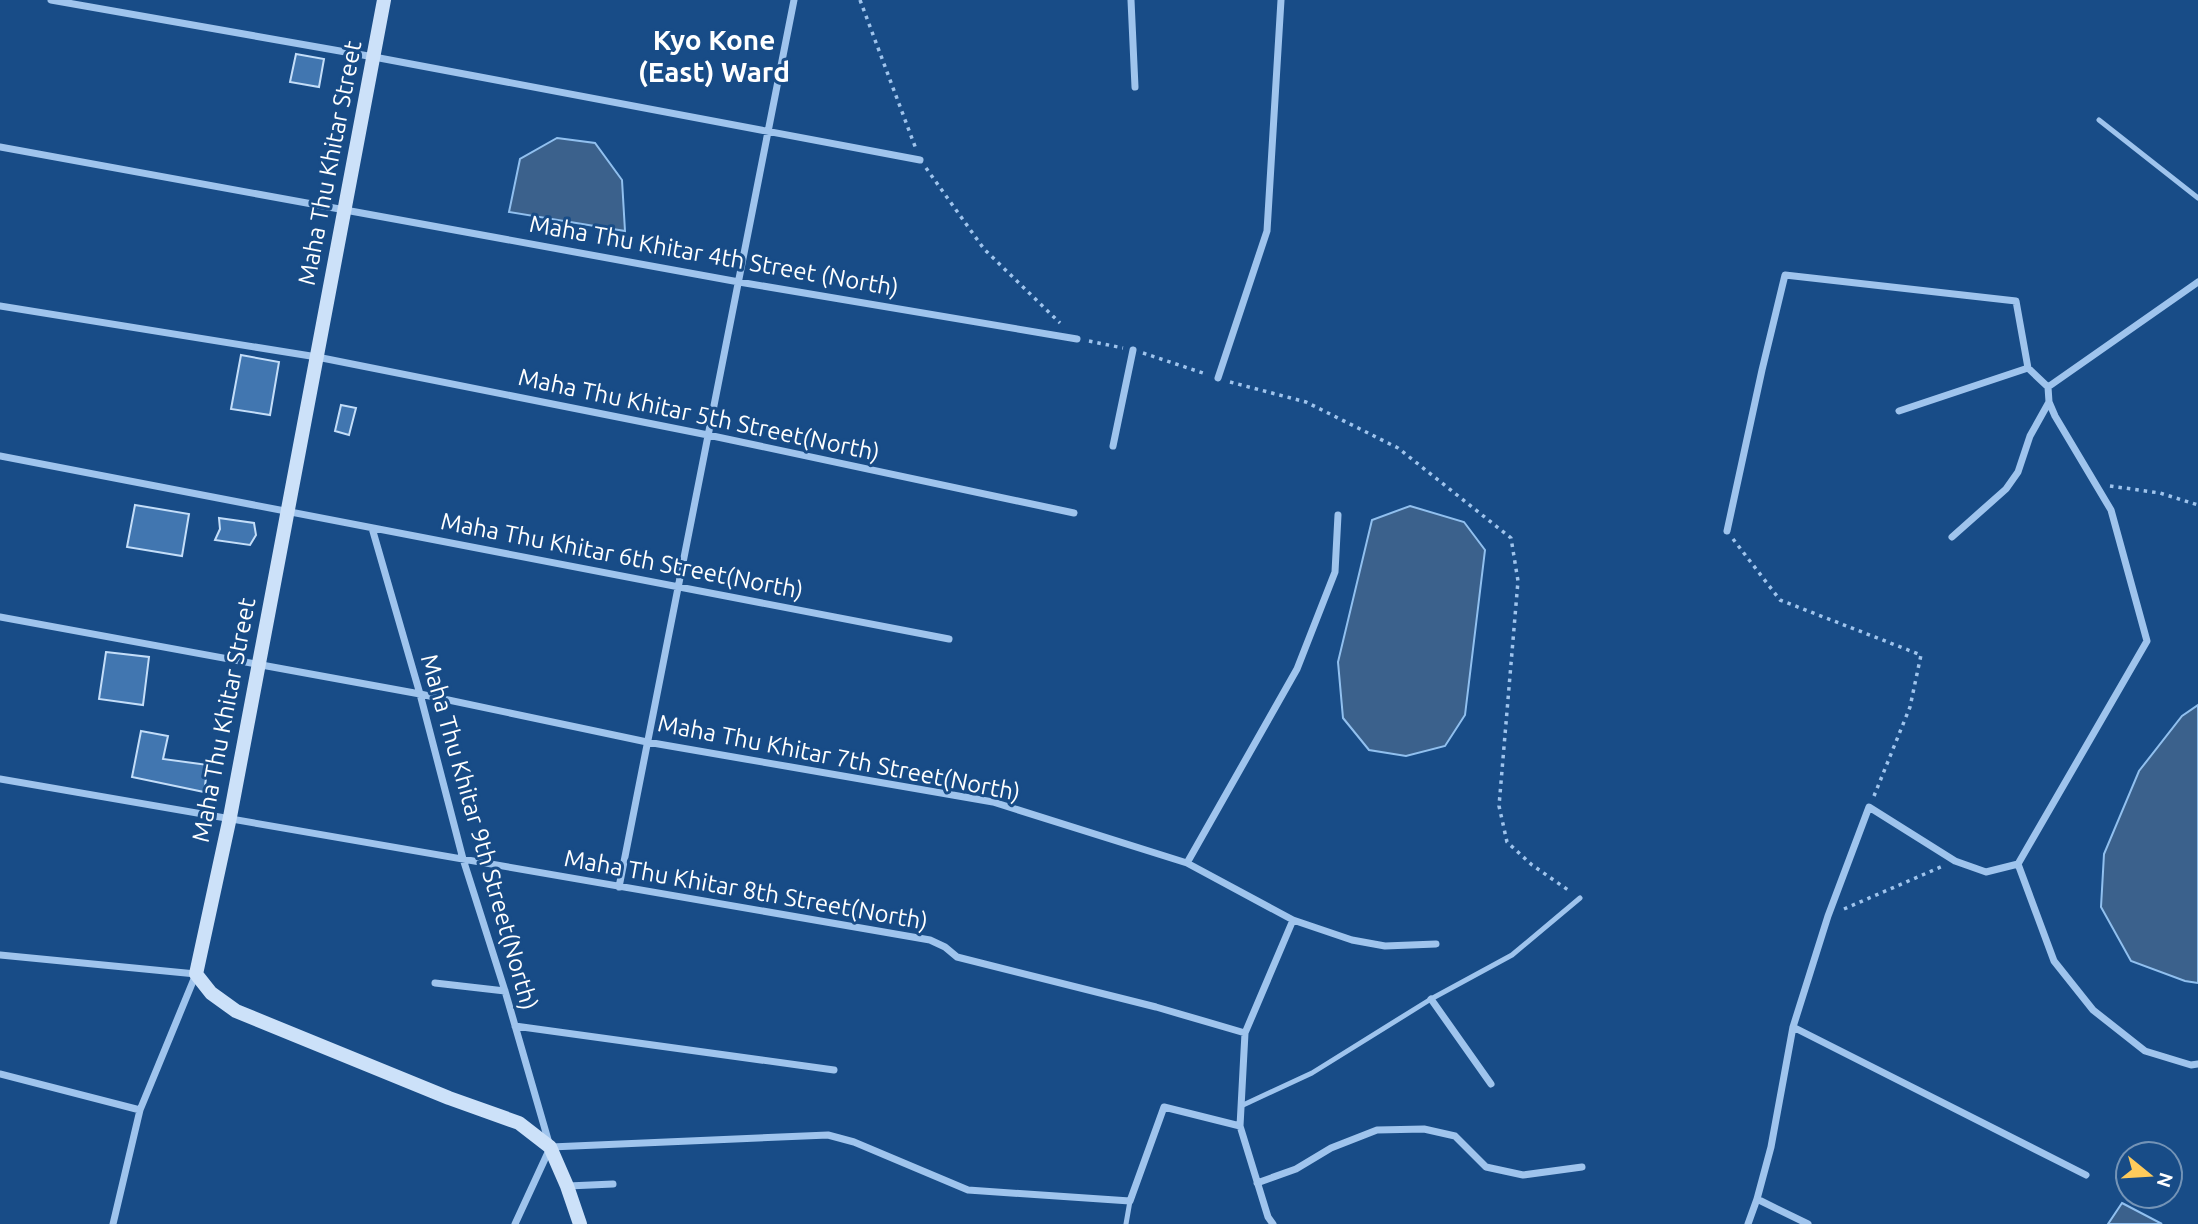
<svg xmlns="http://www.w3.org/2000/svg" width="2198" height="1224" font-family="Ubuntu,sans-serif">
<rect width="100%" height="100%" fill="#184c87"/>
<path fill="#3b618c" stroke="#91c0ef" stroke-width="2" d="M557,138L595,143L622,180L625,231L509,212L520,159Z
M1410,506L1464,522L1485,550L1465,715L1445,746L1406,756L1369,750L1343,718L1338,662L1372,520Z
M2198,705V983L2185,981L2131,961L2101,907L2104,854L2139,771L2182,716Z
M2122,1203L2162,1224H2108Z"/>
<path fill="#4176b0" stroke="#c4def9" stroke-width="2" d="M296,54L324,59L319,87L290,82Z
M241,355L279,362L270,415L231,409Z
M341,405L356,408L349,435L335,431Z
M135,505L189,514L182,556L127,547Z
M219,518L254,523L256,535L250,545L215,540L220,529Z
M106,652L149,657L143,705L99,699Z
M141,731L168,736L163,759L208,765L204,792L132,777Z"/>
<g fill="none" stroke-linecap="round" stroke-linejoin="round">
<path stroke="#9fc4ed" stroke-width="3.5" stroke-dasharray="3.5 5" stroke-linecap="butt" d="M860,0L916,149
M926,168L984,249L1060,323
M1089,341L1123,348
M1143,353L1206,374
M1230,382L1306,402L1398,448L1511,538L1518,581L1499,806L1507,842L1532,865L1571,892
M2110,486L2160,493L2198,505
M1733,539L1780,600L1921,655L1910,707L1874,796
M1844,909L1943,866"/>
<path stroke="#9fc4ed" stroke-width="5" d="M2099,120L2198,198
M1241,1106L1312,1073L1431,999L1512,955L1580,898
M1126,1224L1130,1201"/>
<path stroke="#9fc4ed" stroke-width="7" d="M51,0L374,57L920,160
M1131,0L1135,87
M0,147L739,282L1077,339
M0,306L317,357L708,435L1074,513
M1218,378L1267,231L1281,0
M1899,411L2028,368
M1113,446L1133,350
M0,456L949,639
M372,528L420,694L463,859L505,991L549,1143
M1727,531L1762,370L1785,275L2016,301L2028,368L2048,387
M1952,537L2006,489L2018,472L2030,436L2049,402
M0,617L420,694L647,742L993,802L1187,863L1293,920L1352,940L1385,946L1436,944
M0,779L930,940L945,947L957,957L1156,1007L1245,1033
M1187,863L1297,669L1335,572L1338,515
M2018,864L2054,961L2093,1010L2145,1051L2191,1065L2198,1064
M619,887L794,0
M0,955L196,974L140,1110L113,1224
M435,983L505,991
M1431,999L1491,1084
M515,1026L834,1070
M1793,1027L2086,1175
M0,1074L140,1110
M551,1147L828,1135L854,1142L968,1190L1130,1201L1164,1107L1240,1126
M1257,1183L1296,1169L1331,1148L1377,1130L1424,1129L1455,1136L1486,1167L1523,1175L1582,1167
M568,1186L613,1184
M1757,1199L1808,1224
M515,1224L550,1148
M1273,1224L1268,1217L1240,1126L1245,1033L1293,920
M1748,1224L1757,1199L1771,1147L1793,1027L1828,916L1869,807L1955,861L1986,872L2018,864L2147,641L2111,510L2055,416L2049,402L2048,387L2198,282"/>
<path stroke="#cce1f9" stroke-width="14" d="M384,0L230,817L196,974L211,993L236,1011L449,1098L519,1123L550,1147L567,1186L580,1224"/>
</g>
<g text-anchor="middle" stroke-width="6" stroke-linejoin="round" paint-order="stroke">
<g font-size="24" fill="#fff" stroke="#184c87">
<text transform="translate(330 163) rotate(-79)" y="8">Maha Thu Khitar Street</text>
<text transform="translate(714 256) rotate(10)" y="8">Maha Thu Khitar 4th Street (North)</text>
<text transform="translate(699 415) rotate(12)" y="8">Maha Thu Khitar 5th Street(North)</text>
<text transform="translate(622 556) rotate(11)" y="8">Maha Thu Khitar 6th Street(North)</text>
<text transform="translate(224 720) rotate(-79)" y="8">Maha Thu Khitar Street</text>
<text transform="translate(839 758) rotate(11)" y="8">Maha Thu Khitar 7th Street(North)</text>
<text transform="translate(479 832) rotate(74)" y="8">Maha Thu Khitar 9th Street(North)</text>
<text transform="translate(746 890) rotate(10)" y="8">Maha Thu Khitar 8th Street(North)</text>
</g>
<g font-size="28" font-weight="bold" fill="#fff" stroke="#184c87">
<text x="714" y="50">Kyo Kone<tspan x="714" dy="32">(East) Ward</tspan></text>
</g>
</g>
<g transform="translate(2149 1175) rotate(108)"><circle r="33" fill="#184c87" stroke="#7494b7" stroke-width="2"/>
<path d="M0-5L12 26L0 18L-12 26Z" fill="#ffcb5b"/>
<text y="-10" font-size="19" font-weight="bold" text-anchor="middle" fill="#ffffff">N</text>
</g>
</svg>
